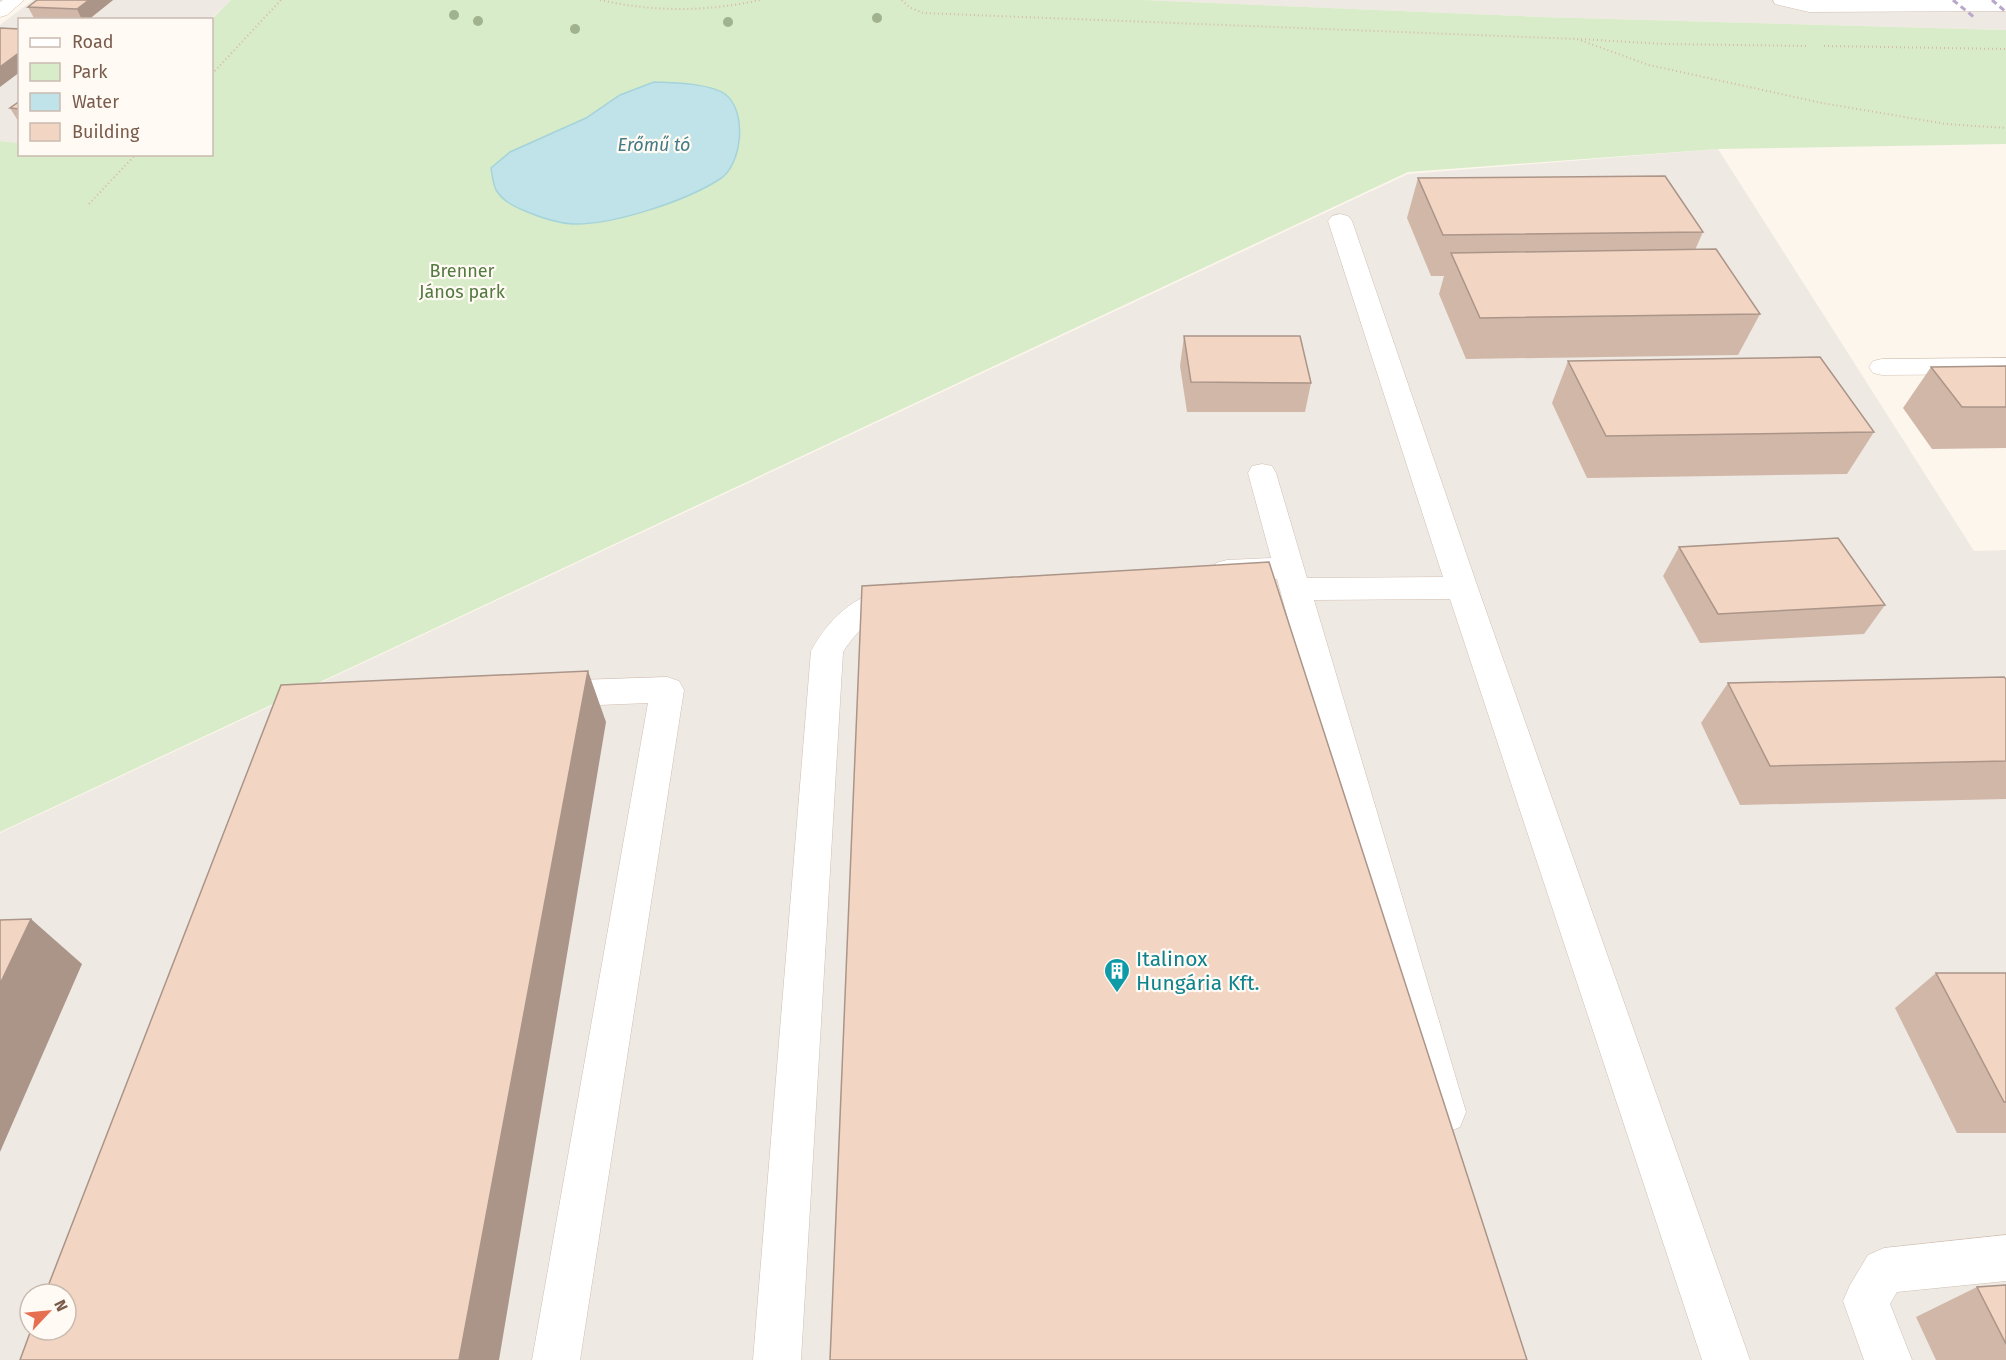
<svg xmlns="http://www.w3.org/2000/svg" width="2006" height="1360" font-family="'Fira Sans',sans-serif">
<rect width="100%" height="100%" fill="#fdf6ec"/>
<path fill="#efe9e4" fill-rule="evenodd" d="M33,0H231L211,19L20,20L19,143L0,141V25Z
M1142,0H2006V30L1541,17Z
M1718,149L1974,551L2006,550V1360H0V833L1408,174ZM30,1294H66V1330H30Z"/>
<path fill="#d8ecc9" d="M231,0H1142L1541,17L2006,30V144L1718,149L1408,172L0,832V141L19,143L20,154H212L211,20Z"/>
<path fill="#bfe3e8" stroke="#a5d3da" stroke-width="1.5" d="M654,82C673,83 709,83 725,94C748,111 742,165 720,179C686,201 613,225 573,224C557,223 539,217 525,211C513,206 503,201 496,190C493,184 492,174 491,168L510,152L586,118L620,95Z"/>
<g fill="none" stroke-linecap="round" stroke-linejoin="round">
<defs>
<path id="minor" d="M3,0H24L7,15L0,17V2Z
M1773,0H2006V11L1809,12L1775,4Z
M1340,214L1348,216L1352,221L1478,588L1750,1360H1702L1450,599L1314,600L1466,1112L1460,1127L1445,1133L1430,1127L1424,1112L1277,579L1227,582L1216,579L1212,571L1216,563L1227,560L1271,558L1248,473L1252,466L1262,464L1272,466L1276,473L1307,578L1443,577L1328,221L1332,216Z
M2006,358V374L1882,375L1873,373L1869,367L1873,361L1882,359Z
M901,583L912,586L917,594C909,607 889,609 876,617C862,626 852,638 843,652L801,1360H753L811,651C834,610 857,596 901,583Z
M667,677L679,681L684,690L580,1360H532L648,703L550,707L538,703L533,694L538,685L550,681Z
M2006,1235V1281L1897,1292L1890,1304L1912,1360H1864L1843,1301L1850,1285L1868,1255L1884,1248Z"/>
</defs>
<use href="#minor" stroke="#d1beb0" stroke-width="1"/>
<path stroke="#d9b8a5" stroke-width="2" stroke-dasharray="1 3" stroke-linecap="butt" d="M600,0C654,12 706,12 760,0
M902,0L909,7L923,13L1577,39L1649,65L1822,103L1946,124L2006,128
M1581,39L1664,44L1808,46
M1824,46L2006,49
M212,74L281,0
M89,204L136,154"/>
<use href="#minor" fill="#fff" fill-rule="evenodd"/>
<path stroke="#b9a8c9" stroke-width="3" stroke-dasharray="6 4" stroke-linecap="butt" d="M1953,0L1975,18
M1992,0L2006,12"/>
</g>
<g fill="#a0b28e">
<circle cx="454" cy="15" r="5"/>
<circle cx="877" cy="18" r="5"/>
<circle cx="478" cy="21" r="5"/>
<circle cx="728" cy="22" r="5"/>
<circle cx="575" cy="29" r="5"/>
</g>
<path fill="#d1b7a8" d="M37,0H113L88,20H35L28,7Z
M20,101V124L10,108Z
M1418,178L1703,232L1695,250L1760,314L1738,355L1466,359L1439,294L1444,276H1431L1407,218Z
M1184,336L1311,383L1305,412H1187L1180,366Z
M1568,361L1874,432L1847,474L1587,478L1552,403Z
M2006,366V448L1932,449L1903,408L1931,367Z
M1679,547L1885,605L1864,634L1700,643L1663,576Z
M2006,679V799L1740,805L1701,723L1728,683Z
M1936,973H2006V1133H1957L1895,1008Z
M2006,1285V1360H1936L1916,1317L1977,1287Z"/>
<path fill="#aa9588" d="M89,0H113L88,20H82L77,9Z
M20,52V72L0,87V67Z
M588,671L606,722L499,1360H459Z
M31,919L82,964L0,1152V984Z"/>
<path fill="#f3d5c3" stroke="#aa9588" stroke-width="1.5" d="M37,0H89L77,9L28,7Z
M0,28L20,29V52L0,67Z
M20,101V109L10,108Z
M1665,176L1703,232L1443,235L1418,178Z
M1716,249L1760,314L1480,318L1451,253Z
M1184,336H1300L1311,383L1191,382Z
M1820,357L1874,432L1606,436L1568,361Z
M2006,366V407H1962L1931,367Z
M1838,538L1885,605L1718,614L1679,547Z
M1269,562L1527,1360H830L862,586Z
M588,671L459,1360H20L31,1330H66V1294H45L281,685Z
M2004,677L2006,679V761L1770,766L1728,683Z
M31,919L0,984V920Z
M1936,973H2006V1102H2004Z
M2006,1285V1344L1977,1287Z"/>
<defs>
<symbol id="building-pin" viewBox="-11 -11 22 30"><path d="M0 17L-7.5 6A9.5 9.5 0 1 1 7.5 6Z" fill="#0f9aa8" stroke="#fffaf3"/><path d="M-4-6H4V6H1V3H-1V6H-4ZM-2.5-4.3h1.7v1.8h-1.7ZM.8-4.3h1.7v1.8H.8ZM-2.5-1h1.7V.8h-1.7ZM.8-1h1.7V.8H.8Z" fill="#fff"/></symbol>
</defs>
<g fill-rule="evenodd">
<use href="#building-pin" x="1102" y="956" width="30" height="40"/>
</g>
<g text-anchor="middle" stroke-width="4.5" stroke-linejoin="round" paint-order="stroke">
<g font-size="18" font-style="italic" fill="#437c86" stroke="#fffaf3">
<text x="654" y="151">Erőmű tó</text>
</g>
<g font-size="18" fill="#537a41" stroke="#fffaf3">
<text x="462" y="277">Brenner<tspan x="462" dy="21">János park</tspan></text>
</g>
<g font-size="21" fill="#0d838f" stroke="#fffaf3" text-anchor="start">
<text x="1136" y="966">Italinox<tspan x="1136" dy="24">Hungária Kft.</tspan></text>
</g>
</g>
<rect x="18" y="18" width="195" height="138" fill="#fffaf3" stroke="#cabbb1" stroke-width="1.5"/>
<rect x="30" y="38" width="30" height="9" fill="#ffffff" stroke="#cabbb1" stroke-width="1.5"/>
<text x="72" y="48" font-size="18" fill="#7a5c4d">Road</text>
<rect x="30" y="63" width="30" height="18" fill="#d8ecc9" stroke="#cabbb1" stroke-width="1.5"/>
<text x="72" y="78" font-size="18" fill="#7a5c4d">Park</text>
<rect x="30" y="93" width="30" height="18" fill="#bfe3e8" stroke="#cabbb1" stroke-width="1.5"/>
<text x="72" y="108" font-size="18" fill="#7a5c4d">Water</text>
<rect x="30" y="123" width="30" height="18" fill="#f3d5c3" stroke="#cabbb1" stroke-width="1.5"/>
<text x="72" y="138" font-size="18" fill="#7a5c4d">Building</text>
<g transform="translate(48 1312) rotate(64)"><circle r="28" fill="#fffaf3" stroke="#cabbb1" stroke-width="1.5"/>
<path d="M0-4.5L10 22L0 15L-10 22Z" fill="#e76f51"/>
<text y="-9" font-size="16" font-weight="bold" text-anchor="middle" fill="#7a5c4d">N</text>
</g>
</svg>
